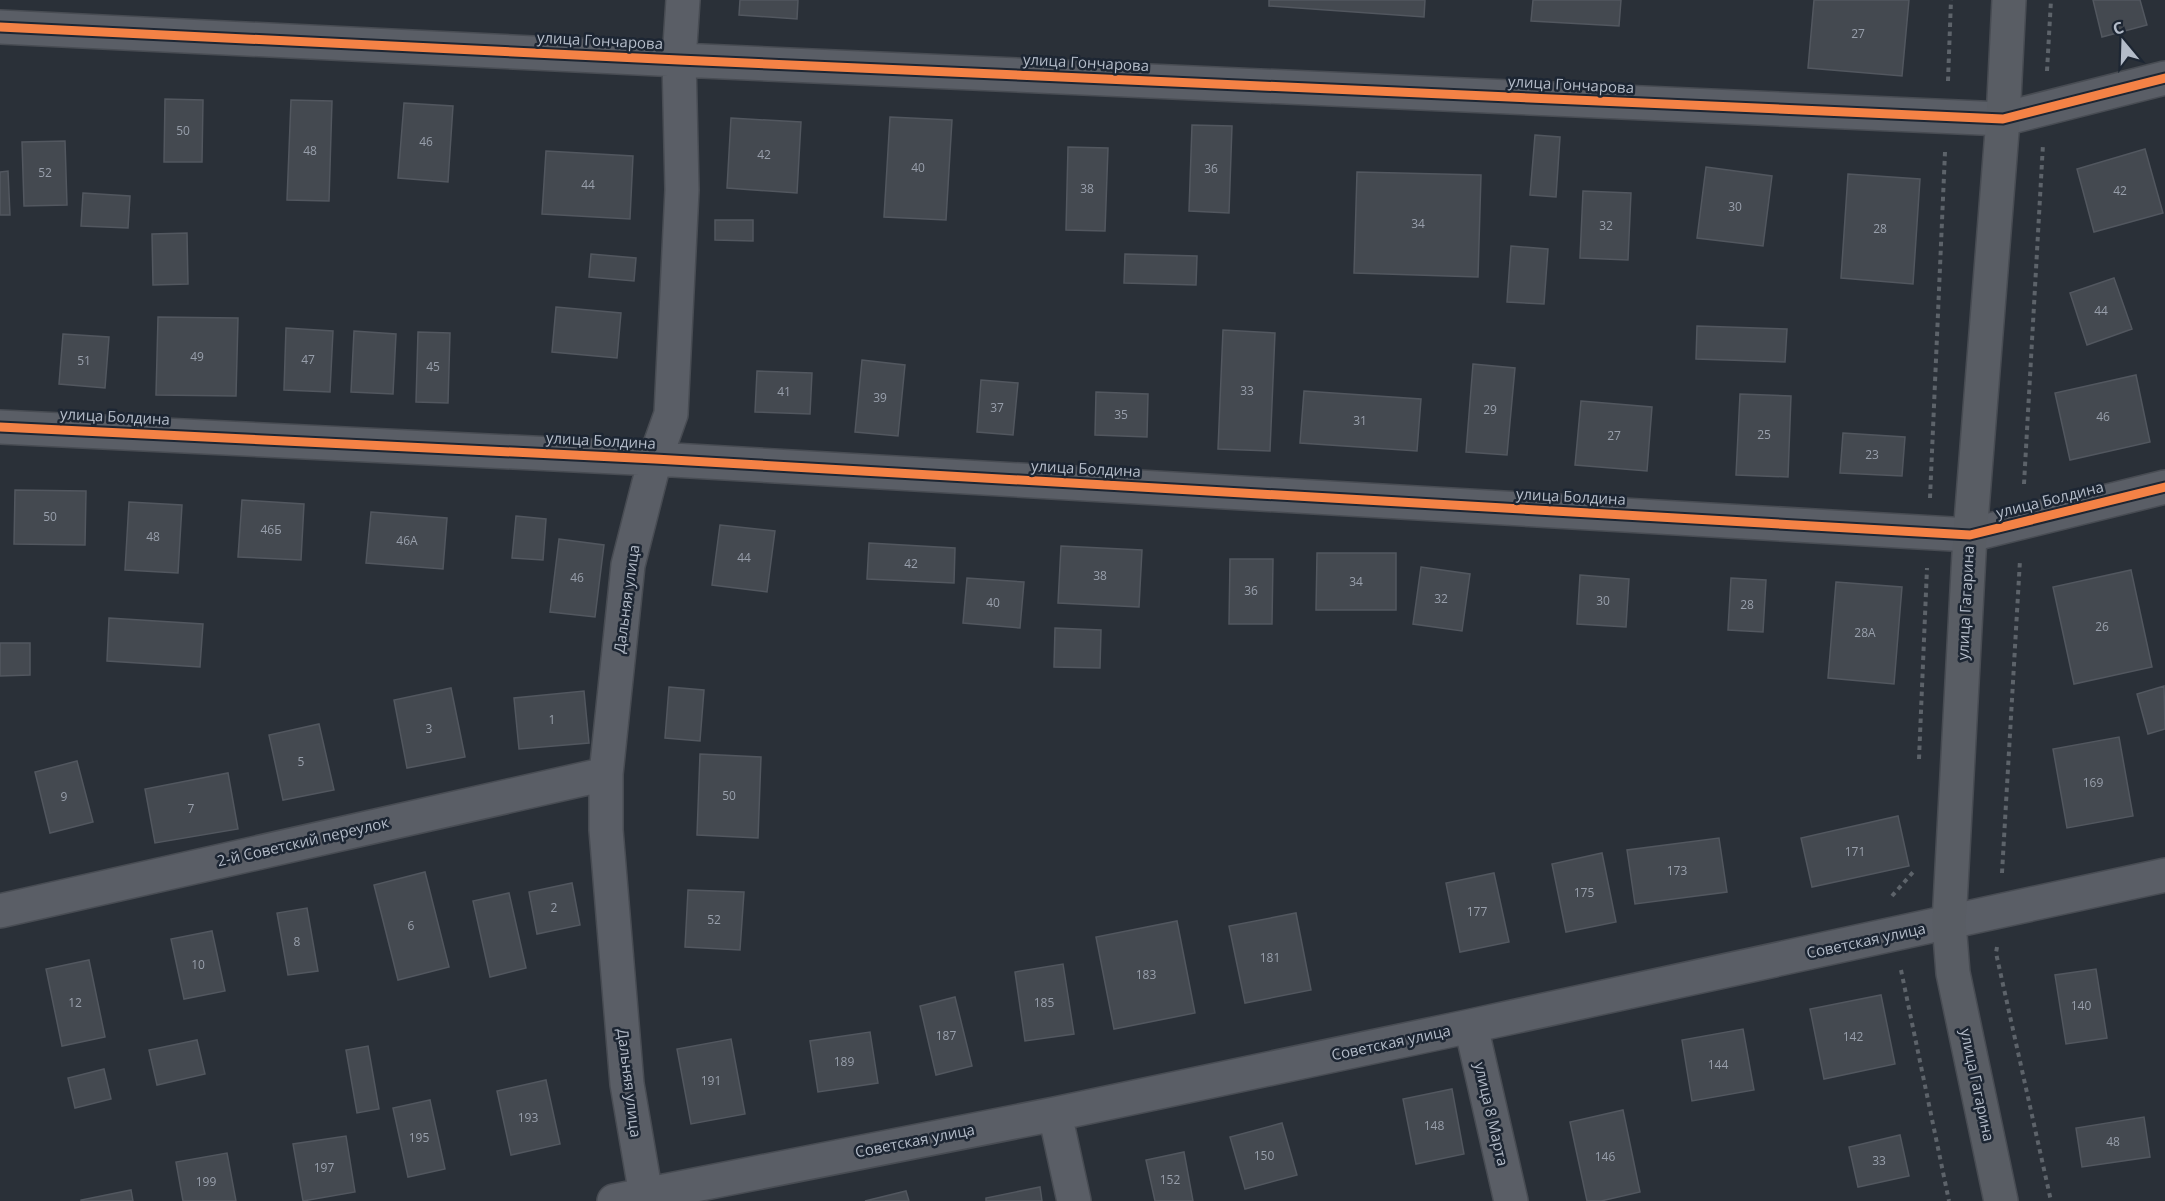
<svg xmlns="http://www.w3.org/2000/svg" width="2165" height="1201" font-family="'Open Sans',sans-serif">
<rect width="100%" height="100%" fill="#2a3038"/>
<path fill="#444950" stroke="#52575f" stroke-width="1.5" d="M740,0H798L797,19L739,15Z
M1269,0H1425L1424,17L1269,6Z
M1533,0H1621L1619,26L1531,21Z
M1814,0H1909L1902,76L1808,68Z
M2093,0H2140L2147,25L2102,37Z
M165,99L203,100L202,162H164Z
M291,100L332,101L329,201L287,200Z
M404,103L453,106L448,182L398,178Z
M890,117L952,120L946,220L884,217Z
M731,118L801,122L797,193L727,188Z
M1192,125L1232,126L1229,213L1189,211Z
M1535,135L1560,137L1556,197L1530,195Z
M65,141L67,205L24,206L22,142Z
M1068,147L1108,148L1105,231L1066,230Z
M2145,149L2163,213L2094,232L2077,169Z
M546,151L633,156L630,219L542,214Z
M1706,167L1772,176L1763,246L1697,238Z
M8,171L10,215H0V172Z
M1357,172L1481,175L1478,277L1354,273Z
M1848,174L1920,179L1913,284L1841,278Z
M1583,191L1631,193L1628,260L1580,258Z
M83,193L130,196L128,228L81,226Z
M715,220H753V241L715,240Z
M187,233L188,284L153,285L152,234Z
M1511,246L1548,249L1544,304L1507,302Z
M591,254L636,258L634,281L589,277Z
M1125,254L1197,256L1196,285L1124,283Z
M2114,278L2132,329L2087,345L2070,293Z
M556,307L621,313L617,358L552,352Z
M158,317L238,318L236,396L156,395Z
M1697,326L1787,329L1785,362L1696,359Z
M286,328L333,331L330,392L284,390Z
M1223,330L1275,333L1270,451L1218,449Z
M354,331L396,334L393,394L351,392Z
M418,332L450,333L448,403L416,402Z
M63,334L109,337L105,388L59,384Z
M862,360L905,365L898,436L855,432Z
M1473,364L1515,368L1507,455L1466,452Z
M757,371L812,373L810,414L755,412Z
M2136,375L2150,442L2070,460L2055,393Z
M981,380L1018,383L1013,435L977,432Z
M1304,391L1421,399L1417,451L1300,443Z
M1096,392L1148,394L1147,437L1095,435Z
M1740,394L1791,396L1788,477L1736,475Z
M1581,401L1652,407L1647,471L1575,465Z
M1843,433L1905,437L1902,476L1840,473Z
M15,490L86,491L85,545L14,544Z
M242,500L304,504L301,560L238,557Z
M129,502L182,505L178,573L125,570Z
M371,512L447,518L443,569L366,563Z
M516,516L546,519L543,560L512,558Z
M720,525L775,531L767,592L712,585Z
M559,539L604,545L595,617L550,612Z
M869,543L955,548L954,583L867,579Z
M1061,546L1142,550L1139,607L1058,603Z
M1317,553H1396V610H1316Z
M1230,559H1273L1272,624H1229Z
M1421,567L1470,574L1462,631L1413,624Z
M2131,570L2152,667L2074,684L2053,587Z
M1580,575L1629,579L1626,627L1577,624Z
M967,578L1024,582L1020,628L963,623Z
M1731,578L1766,580L1763,632L1728,630Z
M1836,582L1902,587L1894,684L1828,678Z
M109,618L203,624L200,667L107,661Z
M1055,628L1101,630L1100,668L1054,667Z
M0,643H30V675L0,676Z
M2164,686L2165,729L2148,734L2137,694Z
M669,687L704,690L700,741L665,738Z
M451,688L465,757L407,768L394,700Z
M584,691L589,743L519,749L514,698Z
M319,724L334,790L283,800L269,735Z
M2119,737L2133,816L2067,828L2053,749Z
M700,754L761,757L758,838L697,835Z
M77,761L93,822L50,833L35,772Z
M228,773L238,829L155,843L145,789Z
M1898,816L1909,866L1812,887L1801,838Z
M1719,838L1727,892L1635,904L1627,850Z
M1602,853L1616,922L1566,932L1552,864Z
M425,872L449,967L398,980L374,885Z
M1494,873L1509,942L1460,952L1446,883Z
M572,883L580,925L537,934L529,892Z
M688,890L744,892L740,950L685,947Z
M509,893L526,968L490,977L473,901Z
M307,908L318,971L288,975L277,913Z
M1296,913L1311,990L1245,1003L1229,926Z
M1177,921L1195,1013L1114,1029L1096,937Z
M212,931L225,991L184,999L171,939Z
M89,960L105,1037L62,1046L46,969Z
M1063,964L1074,1034L1025,1041L1015,972Z
M2096,969L2107,1038L2066,1044L2055,975Z
M1881,995L1895,1064L1824,1079L1810,1009Z
M955,997L972,1066L936,1075L920,1006Z
M1743,1029L1754,1090L1692,1101L1682,1040Z
M870,1032L878,1083L818,1092L810,1041Z
M731,1039L745,1114L691,1124L677,1049Z
M197,1040L205,1074L157,1085L149,1050Z
M368,1046L379,1109L357,1113L346,1050Z
M104,1069L111,1099L75,1108L68,1078Z
M546,1080L560,1144L511,1155L497,1091Z
M1452,1089L1464,1154L1416,1164L1403,1099Z
M430,1100L445,1169L408,1177L393,1108Z
M1623,1110L1640,1192L1601,1201H1587L1570,1122Z
M2144,1117L2150,1157L2082,1167L2076,1128Z
M1282,1123L1297,1175L1245,1189L1230,1137Z
M1900,1135L1909,1176L1858,1187L1849,1147Z
M346,1136L355,1192L303,1201L293,1144Z
M1184,1152L1193,1201H1155L1146,1160Z
M227,1153L236,1201H183L176,1162Z
M1040,1187L1042,1201H986V1198Z
M131,1190L133,1201H81V1200Z
M906,1191L909,1201H865Z"/>
<g fill="none" stroke-linecap="round" stroke-linejoin="round">
<defs>
<path id="minor" d="M0,27L679,60L2003,119L2165,78
M0,427L655,459L1970,535L2165,487
M0,911L606,774
M1471,1026L1511,1201
M1055,1114L1074,1201
M614,1201L1055,1114L1471,1026L2165,875
M647,1201L627,1084L606,830V774L628,565L655,459L671,414L682,190L679,60L683,0"/>
<path id="secondary" d="M2001,1201L1953,973L1949,923L1970,535L2003,119L2009,0"/>
</defs>
<use href="#minor" stroke="#484c53" stroke-width="36"/>
<use href="#secondary" stroke="#484c53" stroke-width="36"/>
<path stroke="#5d636a" stroke-width="4" stroke-dasharray="4.5 4.5" stroke-linecap="butt" d="M2047,71L2051,0
M1948,81L1951,0
M2024,484L2043,144
M1930,498L1945,152
M1919,759L1927,568
M2002,873L2020,560
M1892,896L1914,871
M1997,947L1996,953L2051,1201
M1901,970L1949,1201"/>
<use href="#minor" stroke="#5a5e66" stroke-width="33"/>
<use href="#secondary" stroke="#595d64" stroke-width="33"/>
<defs>
<path id="cycleway" d="M0,27L679,60L2003,119L2165,78
M0,427L655,459L1970,535L2165,487"/>
</defs>
<use href="#cycleway" stroke="#1d2633" stroke-width="13"/>
<use href="#cycleway" stroke="#f48246" stroke-width="9"/>
</g>
<g text-anchor="middle" stroke-width="5" stroke-linejoin="round" paint-order="stroke">
<g font-size="12" fill="#989fab">
<text x="1858" y="38">27</text>
<text x="183" y="135">50</text>
<text x="426" y="146">46</text>
<text x="310" y="155">48</text>
<text x="764" y="159">42</text>
<text x="918" y="172">40</text>
<text x="1211" y="173">36</text>
<text x="45" y="177">52</text>
<text x="588" y="189">44</text>
<text x="1087" y="193">38</text>
<text x="2120" y="195">42</text>
<text x="1735" y="211">30</text>
<text x="1418" y="228">34</text>
<text x="1606" y="230">32</text>
<text x="1880" y="233">28</text>
<text x="2101" y="315">44</text>
<text x="197" y="361">49</text>
<text x="308" y="364">47</text>
<text x="84" y="365">51</text>
<text x="433" y="371">45</text>
<text x="1247" y="395">33</text>
<text x="784" y="396">41</text>
<text x="880" y="402">39</text>
<text x="997" y="412">37</text>
<text x="1490" y="414">29</text>
<text x="1121" y="419">35</text>
<text x="2103" y="421">46</text>
<text x="1360" y="425">31</text>
<text x="1764" y="439">25</text>
<text x="1614" y="440">27</text>
<text x="1872" y="459">23</text>
<text x="50" y="521">50</text>
<text x="271" y="534">46Б</text>
<text x="153" y="541">48</text>
<text x="407" y="545">46А</text>
<text x="744" y="562">44</text>
<text x="911" y="568">42</text>
<text x="1100" y="580">38</text>
<text x="577" y="582">46</text>
<text x="1356" y="586">34</text>
<text x="1251" y="595">36</text>
<text x="1441" y="603">32</text>
<text x="1603" y="605">30</text>
<text x="993" y="607">40</text>
<text x="1747" y="609">28</text>
<text x="2102" y="631">26</text>
<text x="1865" y="637">28А</text>
<text x="552" y="724">1</text>
<text x="429" y="733">3</text>
<text x="301" y="766">5</text>
<text x="2093" y="787">169</text>
<text x="729" y="800">50</text>
<text x="64" y="801">9</text>
<text x="191" y="813">7</text>
<text x="1855" y="856">171</text>
<text x="1677" y="875">173</text>
<text x="1584" y="897">175</text>
<text x="554" y="912">2</text>
<text x="1477" y="916">177</text>
<text x="714" y="924">52</text>
<text x="411" y="930">6</text>
<text x="297" y="946">8</text>
<text x="1270" y="962">181</text>
<text x="198" y="969">10</text>
<text x="1146" y="979">183</text>
<text x="75" y="1007">12</text>
<text x="1044" y="1007">185</text>
<text x="2081" y="1010">140</text>
<text x="946" y="1040">187</text>
<text x="1853" y="1041">142</text>
<text x="844" y="1066">189</text>
<text x="1718" y="1069">144</text>
<text x="711" y="1085">191</text>
<text x="528" y="1122">193</text>
<text x="1434" y="1130">148</text>
<text x="419" y="1142">195</text>
<text x="2113" y="1146">48</text>
<text x="1264" y="1160">150</text>
<text x="1605" y="1161">146</text>
<text x="1879" y="1165">33</text>
<text x="324" y="1172">197</text>
<text x="1170" y="1184">152</text>
<text x="206" y="1186">199</text>
</g>
<g font-size="15" fill="#b4bcc9" stroke="#1d2633">
<text transform="translate(600 41) rotate(3)" y="5">улица Гончарова</text>
<text transform="translate(1086 63) rotate(3)" y="5">улица Гончарова</text>
<text transform="translate(1571 85) rotate(3)" y="5">улица Гончарова</text>
<text transform="translate(115 417) rotate(3)" y="5">улица Болдина</text>
<text transform="translate(601 441) rotate(3)" y="5">улица Болдина</text>
<text transform="translate(1086 469) rotate(3)" y="5">улица Болдина</text>
<text transform="translate(1571 497) rotate(3)" y="5">улица Болдина</text>
<text transform="translate(2050 500) rotate(-14)" y="5">улица Болдина</text>
<text transform="translate(627 599) rotate(-82)" y="5">Дальняя улица</text>
<text transform="translate(1966 603) rotate(-87)" y="5">улица Гагарина</text>
<text transform="translate(303 842) rotate(-13)" y="5">2-й Советский переулок</text>
<text transform="translate(1866 941) rotate(-12)" y="5">Советская улица</text>
<text transform="translate(1391 1043) rotate(-12)" y="5">Советская улица</text>
<text transform="translate(629 1083) rotate(83)" y="5">Дальняя улица</text>
<text transform="translate(1977 1085) rotate(78)" y="5">улица Гагарина</text>
<text transform="translate(1491 1114) rotate(77)" y="5">улица 8 Марта</text>
<text transform="translate(915 1141) rotate(-11)" y="5">Советская улица</text>
</g>
</g>
<g transform="translate(2123 42) rotate(341)" stroke="#1d2633" stroke-width="4.5" paint-order="stroke">
<path d="M0-4.5L10 22L0 15L-10 22Z" fill="#b4bcc9"/>
<text y="-9" font-size="16" font-weight="bold" text-anchor="middle" fill="#b4bcc9">С</text>
</g>
</svg>
